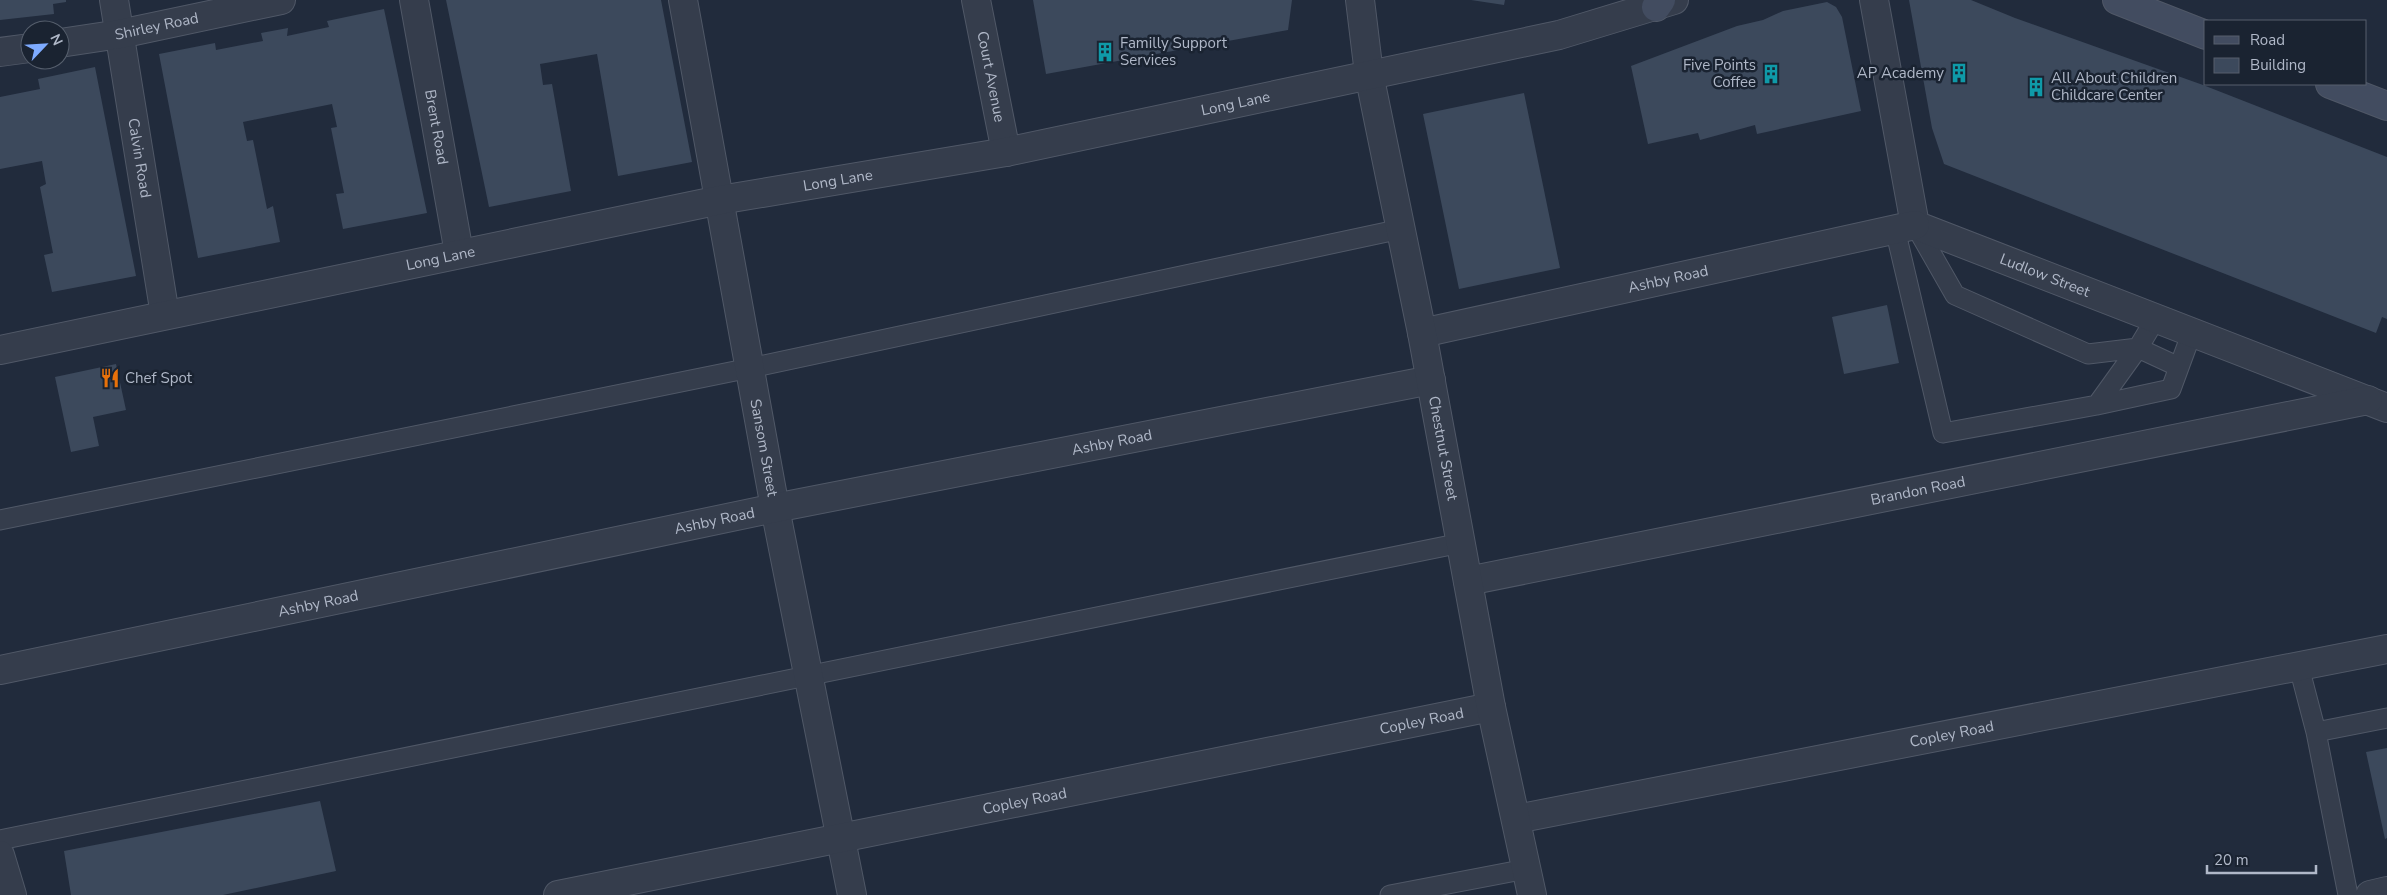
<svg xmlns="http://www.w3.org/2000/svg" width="2387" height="895" font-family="'Nunito Sans',sans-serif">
<rect width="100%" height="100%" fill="#212b3c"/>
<path fill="#3c495c" d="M0,0H66V2L53,4L54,14L0,20Z
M446,0H661L692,162L618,176L597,54L540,64L543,85L552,84L571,191L489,207Z
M1033,0H1292L1288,30L1046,74Z
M1471,0H1505L1504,5Z
M1909,0H1971L2015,18L2203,85L2387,157V319L2382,317L2376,333L1944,164L1932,128Z
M1827,2L1836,7L1842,17L1861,111L1757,134L1755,125L1700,140L1698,133L1648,144L1631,66L1737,26L1763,20L1783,11Z
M384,9L427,213L343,229L336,194L344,193L331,128L337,127L332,104L243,122L247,141L253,140L267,209L273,206L280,242L198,258L159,54L215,43L216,50L263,41L261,33L288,28L287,36L329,27L327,21Z
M95,67L136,276L52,292L44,255L53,253L40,187L46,184L42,161L0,169V97L40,89L38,79Z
M1524,93L1560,268L1459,289L1423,114Z
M1887,305L1899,363L1844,374L1832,317Z
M116,364L126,410L93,417L99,446L71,452L55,377Z
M2387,748V838L2385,839L2366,752Z
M320,801L336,871L223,895H71L64,851Z"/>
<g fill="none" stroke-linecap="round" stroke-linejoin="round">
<defs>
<path id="service" d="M1915,225L1955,295L2088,354L2138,348L2156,318
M1895,229L1943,433L2097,405L2138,348L2179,367
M2097,405L2171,389L2192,332
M0,520L750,368L1401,229
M2299,667L2316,732L2348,895
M2316,732L2387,718
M0,840L1461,543
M1390,895L1526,869"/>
<g id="minor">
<path id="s1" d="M114,0L165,315"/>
<path id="s2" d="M414,0L459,253"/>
<path id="s3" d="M683,0L775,508L852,895"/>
<path id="s4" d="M976,0L1006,152"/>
<path id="s5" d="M1874,0L1915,225L2387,408"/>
<path id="s6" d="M60,43L120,34L281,0"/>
<path d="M0,52L30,48"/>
<path id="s7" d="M1422,333L1915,225"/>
<path id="s8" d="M1468,581L2368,400"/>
<path id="s9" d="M0,670L775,508L1431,380"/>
<path id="s10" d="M1516,819L2387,649"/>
<path id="s11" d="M558,895L1491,707"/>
<path d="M2370,895L2387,891"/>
</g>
<g id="tertiary">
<path id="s12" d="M1360,0L1369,74L1422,333L1491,707L1532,895"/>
<path id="s13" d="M0,350L720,200L1006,152L1559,35L1674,0"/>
<path d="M0,855L12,895"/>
</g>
<path id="secondary" d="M2117,0L2206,35
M1656,7L1661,0
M2330,84L2387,106"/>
</defs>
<use href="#service" stroke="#505867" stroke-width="21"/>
<use href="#minor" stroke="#505867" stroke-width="30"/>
<use href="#tertiary" stroke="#505867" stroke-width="30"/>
<use href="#secondary" stroke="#505867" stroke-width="30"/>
<use href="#service" stroke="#353d4c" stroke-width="19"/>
<use href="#minor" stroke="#353d4c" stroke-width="28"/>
<use href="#tertiary" stroke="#353d4c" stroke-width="28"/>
<use href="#secondary" stroke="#424c60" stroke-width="28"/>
</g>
<defs>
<symbol id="building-bare" viewBox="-9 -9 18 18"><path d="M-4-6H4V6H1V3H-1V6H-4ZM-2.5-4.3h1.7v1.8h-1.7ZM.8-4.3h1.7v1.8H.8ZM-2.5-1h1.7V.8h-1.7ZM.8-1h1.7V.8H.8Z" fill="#0f9aa8" stroke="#1a2331" stroke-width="2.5" paint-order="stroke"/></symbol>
<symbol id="restaurant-bare" viewBox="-9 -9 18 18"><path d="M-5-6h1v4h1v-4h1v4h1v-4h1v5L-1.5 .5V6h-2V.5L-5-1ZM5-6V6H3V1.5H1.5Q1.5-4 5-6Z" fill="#e8710a" stroke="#1a2331" stroke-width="2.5" paint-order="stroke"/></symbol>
</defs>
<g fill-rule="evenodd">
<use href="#building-bare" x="1091" y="38" width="28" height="28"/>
<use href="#building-bare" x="1945" y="59" width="28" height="28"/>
<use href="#building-bare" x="1757" y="60" width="28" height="28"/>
<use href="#building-bare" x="2022" y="73" width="28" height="28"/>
<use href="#restaurant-bare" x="96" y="364" width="28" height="28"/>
</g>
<g text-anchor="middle" stroke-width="5" stroke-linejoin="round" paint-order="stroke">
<g font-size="15" fill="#b0b8c8" stroke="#1a2331">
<text dy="5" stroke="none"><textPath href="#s6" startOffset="98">Shirley Road</textPath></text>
<text dy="5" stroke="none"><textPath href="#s4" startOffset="78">Court Avenue</textPath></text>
<text dy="5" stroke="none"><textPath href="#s13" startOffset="1260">Long Lane</textPath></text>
<text dy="5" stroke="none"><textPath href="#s2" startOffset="129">Brent Road</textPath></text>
<text dy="5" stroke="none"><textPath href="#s1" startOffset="160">Calvin Road</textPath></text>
<text dy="5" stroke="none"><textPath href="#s13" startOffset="855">Long Lane</textPath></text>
<text dy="5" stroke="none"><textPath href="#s13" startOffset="450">Long Lane</textPath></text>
<text dy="5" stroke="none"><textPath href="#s5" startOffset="368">Ludlow Street</textPath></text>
<text dy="5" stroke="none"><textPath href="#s7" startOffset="252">Ashby Road</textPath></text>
<text dy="5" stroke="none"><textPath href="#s9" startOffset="1135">Ashby Road</textPath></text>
<text dy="5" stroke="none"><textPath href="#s3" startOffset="455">Sansom Street</textPath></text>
<text dy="5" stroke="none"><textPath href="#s12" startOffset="456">Chestnut Street</textPath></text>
<text dy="5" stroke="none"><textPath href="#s8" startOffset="459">Brandon Road</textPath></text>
<text dy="5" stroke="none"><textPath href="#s9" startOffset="730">Ashby Road</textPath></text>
<text dy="5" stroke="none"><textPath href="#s9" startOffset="325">Ashby Road</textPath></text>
<text dy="5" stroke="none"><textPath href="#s11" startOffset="881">Copley Road</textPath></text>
<text dy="5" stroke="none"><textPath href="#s10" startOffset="444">Copley Road</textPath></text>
<text dy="5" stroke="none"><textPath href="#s11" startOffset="476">Copley Road</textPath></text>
</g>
<g font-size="15" fill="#b0b8c8" stroke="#1a2331" text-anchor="start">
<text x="1120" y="48">Familly Support<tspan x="1120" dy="17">Services</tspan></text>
<text x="1756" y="70" text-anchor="end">Five Points<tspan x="1756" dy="17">Coffee</tspan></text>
<text x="1944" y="78" text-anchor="end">AP Academy</text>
<text x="2051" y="83">All About Children<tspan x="2051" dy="17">Childcare Center</tspan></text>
<text x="125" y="383">Chef Spot</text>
</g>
</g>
<rect x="2204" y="20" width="162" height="65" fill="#1a2331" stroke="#565f6d"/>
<rect x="2214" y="36" width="25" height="8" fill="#424c60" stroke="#565f6d"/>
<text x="2250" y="45" font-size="15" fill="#b0b8c8">Road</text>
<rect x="2214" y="58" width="25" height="15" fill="#3c495c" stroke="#565f6d"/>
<text x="2250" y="70" font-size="15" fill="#b0b8c8">Building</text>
<g transform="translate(45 45) rotate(65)"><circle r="24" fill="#1a2331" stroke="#565f6d"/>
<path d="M0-4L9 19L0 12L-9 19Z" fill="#7eabff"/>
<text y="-8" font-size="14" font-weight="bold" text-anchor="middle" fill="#b0b8c8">N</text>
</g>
<path d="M2207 865v8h109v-8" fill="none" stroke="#b0b8c8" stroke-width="2.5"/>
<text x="2214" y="865" font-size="15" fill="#b0b8c8" stroke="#1a2331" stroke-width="4" paint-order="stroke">20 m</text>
</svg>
